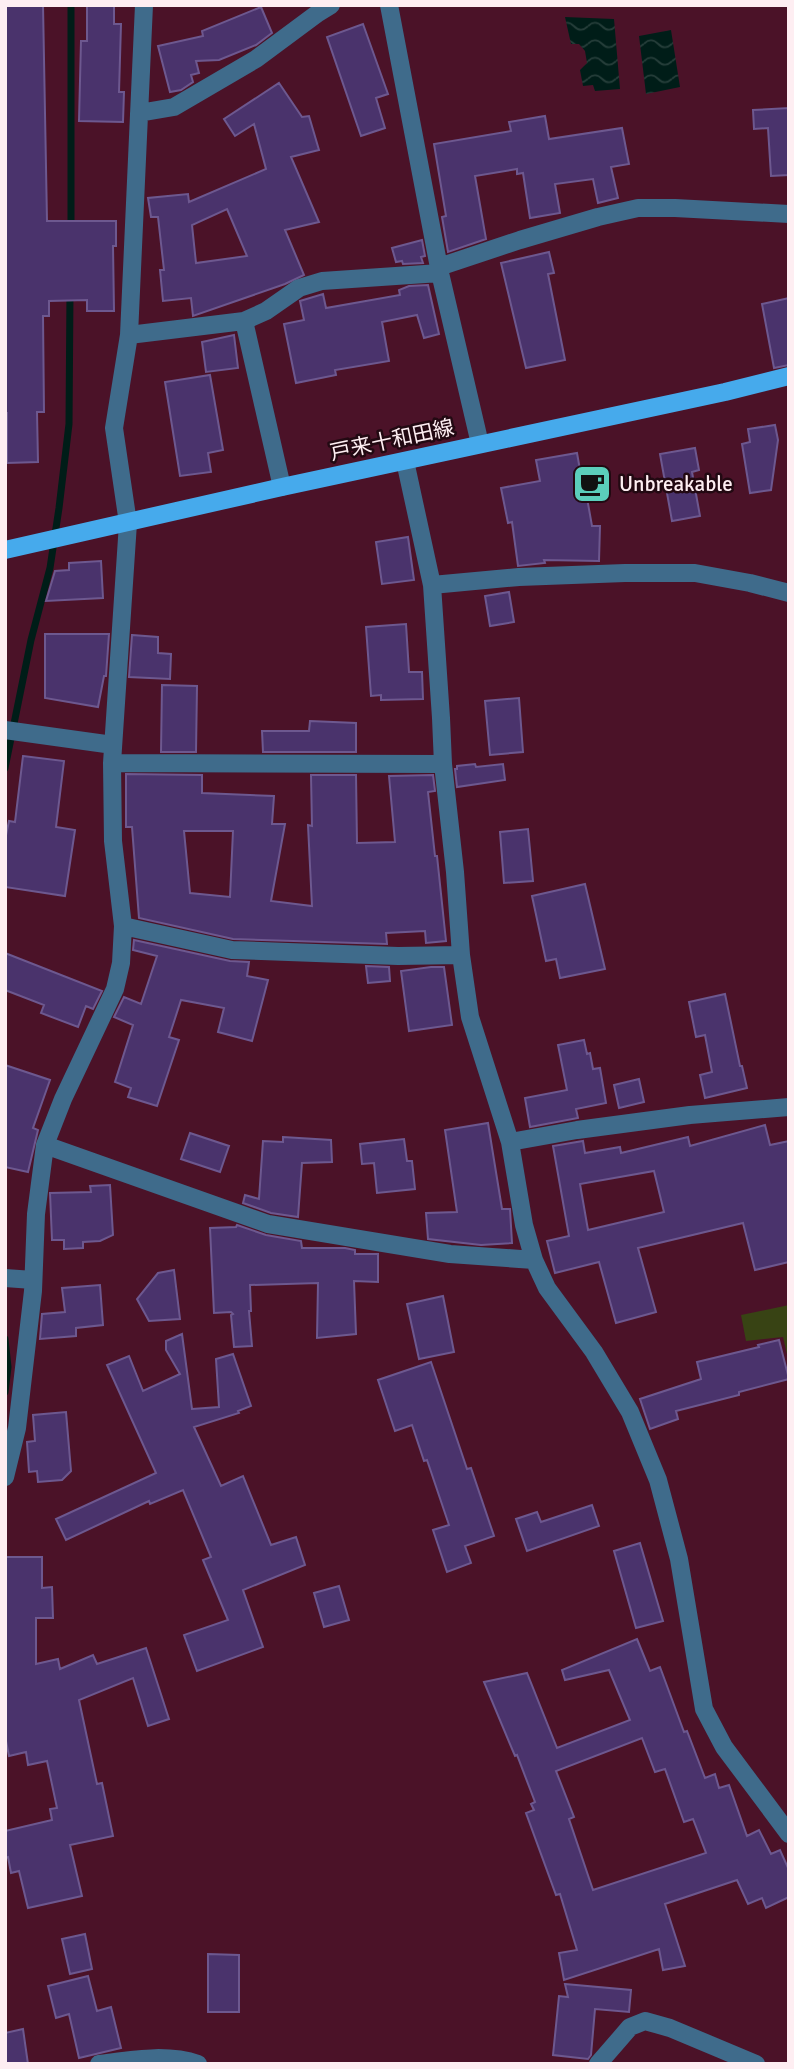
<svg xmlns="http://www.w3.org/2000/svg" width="794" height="2069" font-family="Signika,'Noto Sans JP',sans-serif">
<defs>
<pattern id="water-waves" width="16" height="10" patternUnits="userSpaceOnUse" patternTransform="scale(1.75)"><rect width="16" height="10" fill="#001d18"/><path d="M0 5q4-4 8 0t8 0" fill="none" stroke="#263e3a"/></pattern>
</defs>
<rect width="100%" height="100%" fill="#4b1228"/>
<path fill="#384314" d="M789,1305V1363L783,1337L746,1341L741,1315Z"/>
<path fill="url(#water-waves)" d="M565,17L614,19L620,89L595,91L593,85L583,86L580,70L587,63L585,51L579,44H571Z
M671,30L680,87L646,94L639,36Z"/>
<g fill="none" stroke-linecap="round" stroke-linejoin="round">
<path stroke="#001d18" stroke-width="7" d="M71,231V5
M5,768L31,640L50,568L59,508L69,424L70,292
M5,1339L8,1367L5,1392"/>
</g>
<path fill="#4a336c" stroke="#6d588f" stroke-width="2" fill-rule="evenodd" d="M5,5H43L47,221H116V246H113L114,311H87V300L49,301V316H43L44,412H37L38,462L7,463V413H5Z
M87,5H114V24H121L119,92H124L123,122L79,121L81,41H87Z
M261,7L272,33L256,45L219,60L196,61L199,73L191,75L193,82L181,90L170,92L158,46L203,36L202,31Z
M363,24L388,94L376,98L385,128L361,136L327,37Z
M279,83L302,117L309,116L319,150L291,157L319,222L285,230L304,275L285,284L193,316L191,298L163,301L160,270H164L158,217H151L148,198L188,194L189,202L266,169L254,124L235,136L224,119ZM227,209L247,256L196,263L192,225Z
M789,108V175L771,176L768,128L754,129L753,110Z
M545,116L549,139L622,128L629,164L611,167L618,198L598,203L593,179L555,184L560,213L530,218L523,173L517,174V169L475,176L486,239L448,252L442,217L446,216L434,144L511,131L509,122Z
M422,240L425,256L421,257L423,263L403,264L402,261L396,262L392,248Z
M549,252L554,273L548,274L565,360L526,368L501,263Z
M428,285L439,334L424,338L417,315L382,322L389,361L335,370L336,375L296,383L284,324L304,320L300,301L323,294L326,308L400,295L399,290L409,286Z
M789,298V365L774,368L762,304Z
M234,335L238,368L206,372L202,342Z
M210,375L223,450L208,453L211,472L180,476L165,382Z
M775,425L778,440L771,490L750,493L742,444L750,442L748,429Z
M695,448L699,470L692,472L700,516L672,521L660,454Z
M577,453L582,481H584L592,526H600L599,561L544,560L545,563L518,566L512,522L508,523L501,488L540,481L536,460Z
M408,537L414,580L382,584L376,542Z
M101,561L103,598L46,601L55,571L69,570V563Z
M509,592L514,622L490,626L485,596Z
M406,624L409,672H422L423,699L381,700V695L371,696L366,627Z
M45,634H109L106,676H104L98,707L45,698Z
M132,635L158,637V653L171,654L170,679L129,677Z
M162,685L197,686L196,752H161Z
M519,698L523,752L490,755L485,701Z
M310,721L356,723V752H263L262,731H309Z
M23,756L64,761L56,827L75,830L65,896L5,887V840L9,821L15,822Z
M475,764L476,767L503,764L505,780L457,787L455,769H457V766Z
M126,774L202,775V793L274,796L272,824H285L271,901L312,906L308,825L312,826L311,775H356L357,843L395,842L389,776L433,775L435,791L428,792L435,856H437L446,941L426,943L425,931L386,933L387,944L233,939L139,918L132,827H126ZM184,831H233L230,897L190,893Z
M528,829L533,881L504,883L500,832Z
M585,884L605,969L560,978L556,959L546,961L532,896Z
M134,940L230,961L249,962L247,976L268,980L252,1041L218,1032L224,1008L181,1000L169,1037L179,1040L157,1106L128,1097L131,1088L115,1082L133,1025L114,1017L124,997L141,1004L157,956L133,950Z
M5,953L102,991L93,1009L86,1006L78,1027L41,1013L44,1005L5,990Z
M366,966L389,967L390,981L368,983Z
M431,967H444L452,1025L409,1031L401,971Z
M725,994L740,1066H742L747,1088L705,1098L700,1075L712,1072L705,1035L696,1037L689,1002Z
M584,1040L587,1054L590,1053L593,1069L600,1068L606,1103L576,1109L578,1118L530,1127L525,1098L567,1090L558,1045Z
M5,1065L50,1080L33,1128L38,1130L28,1172L5,1167Z
M639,1079L644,1102L619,1108L614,1085Z
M488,1123L502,1209H510L512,1243L481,1245L428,1239L426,1213L457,1212L445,1130Z
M765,1125L770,1145L789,1141V1262L755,1270L743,1223L638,1248L656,1312L616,1323L599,1262L555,1273L547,1241L569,1236L553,1146L583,1141L585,1153L620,1147L621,1153L688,1137L690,1146ZM654,1171L664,1212L588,1230L580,1184Z
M190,1133L229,1146L220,1172L181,1159Z
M283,1137L331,1140L332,1162L302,1163L298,1217L271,1213L243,1203L245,1195L259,1199L263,1141L283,1142Z
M404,1139L407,1161H412L415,1189L377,1193L374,1163L362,1164L360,1144Z
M110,1185L113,1235L100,1241L83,1242V1248L64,1249V1240H52L50,1193L91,1192L90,1186Z
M237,1225L266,1235L301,1241L302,1248H345L355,1250V1254H378V1282L354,1281L356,1334L317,1338L318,1283L250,1285L251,1311H249L252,1346L234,1347L231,1315L233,1314L231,1312L214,1313L210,1228L236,1227Z
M174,1270L180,1319L149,1321L137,1299L158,1273Z
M100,1285L103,1325L76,1328V1336L40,1339L42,1314L65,1312L62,1288Z
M443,1296L454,1352L419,1359L407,1304Z
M182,1334L192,1409L219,1407L216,1359L233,1354L251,1406L238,1411L239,1413L194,1427L221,1486L243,1476L271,1545L296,1537L305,1565L243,1590L263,1647L197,1671L184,1635L228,1620L203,1560L211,1557L183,1490L150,1504L149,1501L66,1540L56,1519L156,1473L107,1365L129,1356L143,1391L180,1374L166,1350V1341Z
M779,1340L789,1379L739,1392V1395L676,1411L678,1419L650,1429L640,1399L701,1379L697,1362L759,1347L758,1345Z
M431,1362L467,1469L471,1468L494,1536L465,1546L471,1563L447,1572L433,1530L449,1525L427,1460L424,1461L412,1425L395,1431L378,1380Z
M66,1412L71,1471L62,1480L38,1482L37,1471L29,1472L27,1442L35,1441L33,1415Z
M592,1505L599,1526L527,1551L516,1519L537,1512L541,1522Z
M640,1543L663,1621L636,1628L614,1551Z
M5,1557H42V1588L52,1587L53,1618H36V1664L58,1659L60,1669L93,1655L97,1664L146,1648L169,1719L148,1726L133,1678L79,1700L97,1784L102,1783L113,1836L70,1845L82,1896L28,1908L19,1871L11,1873L8,1857L5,1858V1831L52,1820L50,1809L57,1808L47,1761L28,1765L26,1752L9,1756L5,1736Z
M339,1586L349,1620L324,1627L314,1593Z
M637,1639L650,1671L660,1667L684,1732L687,1731L705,1778L715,1774L719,1788L729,1785L747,1836L759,1830L771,1854L780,1850L789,1870V1897L766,1908L762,1898L748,1904L737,1880L665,1904L685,1966L663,1970L659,1949L564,1980L559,1953L577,1950L560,1894L556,1895L526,1813L534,1810L531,1804L535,1802L517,1755L515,1756L484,1682L527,1673L557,1748L630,1720L609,1670L565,1680L562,1670ZM642,1738L655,1772L665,1769L684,1822L693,1819L706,1853L593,1890L569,1819L574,1817L556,1771Z
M85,1934L92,1969L70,1974L62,1939Z
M208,1954L239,1955V2012H208Z
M88,1976L97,2011L111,2007L121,2048L79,2058L69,2014L56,2018L48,1986Z
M565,1984L631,1990L629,2012L595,2009L591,2055L588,2059L553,2055L559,1996L568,1997Z
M23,2029L28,2064H5V2033Z"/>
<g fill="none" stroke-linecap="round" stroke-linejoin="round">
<path stroke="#3f6b8b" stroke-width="18" d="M389,5L440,273L480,444
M139,113L174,107L256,59L318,13L331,5
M439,267L520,240L598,217L638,208H675L789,214
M244,321L282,487
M129,335L244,321L266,311L299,288L322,281L440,273
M405,461L432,585L441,718L443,764L455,872L461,955L470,1017L510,1142L524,1225L534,1260L547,1288L594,1352L630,1412L658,1480L679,1559L704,1709L724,1747L789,1834
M432,585L519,577L625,573H695L750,583L789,593
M5,730L113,745
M112,763L443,764
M123,926L232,950L398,956L461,955
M510,1142L577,1130L690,1115L789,1107
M45,1145L268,1224L450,1254L534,1260
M5,1278L33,1280
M5,1477L17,1428L33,1291L36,1214L45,1145L63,1099L115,989L121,963L123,926L113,841L112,763L128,523L114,428L129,335L144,5
M99,2064C131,2060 166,2053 198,2064
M598,2064L630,2027L645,2021L670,2028L756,2064"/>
<path stroke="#46aaec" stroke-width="18" d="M5,550L282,487L725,392L789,376"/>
</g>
<defs>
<symbol id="cafe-square" viewBox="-11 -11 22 22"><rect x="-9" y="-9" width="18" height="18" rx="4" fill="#5bcebb" stroke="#220912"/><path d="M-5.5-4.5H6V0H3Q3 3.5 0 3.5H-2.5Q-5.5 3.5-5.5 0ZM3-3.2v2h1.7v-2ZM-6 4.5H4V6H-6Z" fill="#111"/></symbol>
</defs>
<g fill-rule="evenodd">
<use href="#cafe-square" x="570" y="462" width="44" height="44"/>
</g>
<g text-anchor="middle" stroke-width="5" stroke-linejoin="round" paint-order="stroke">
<g font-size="21" fill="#feeef2" stroke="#220912">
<text transform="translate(392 440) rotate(-12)" y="7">戸来十和田線</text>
</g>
<g font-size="21" fill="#feeef2" stroke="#220912" text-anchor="start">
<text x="619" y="491">Unbreakable</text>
</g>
</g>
<rect width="794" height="2069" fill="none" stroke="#feeef2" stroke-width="14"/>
</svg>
